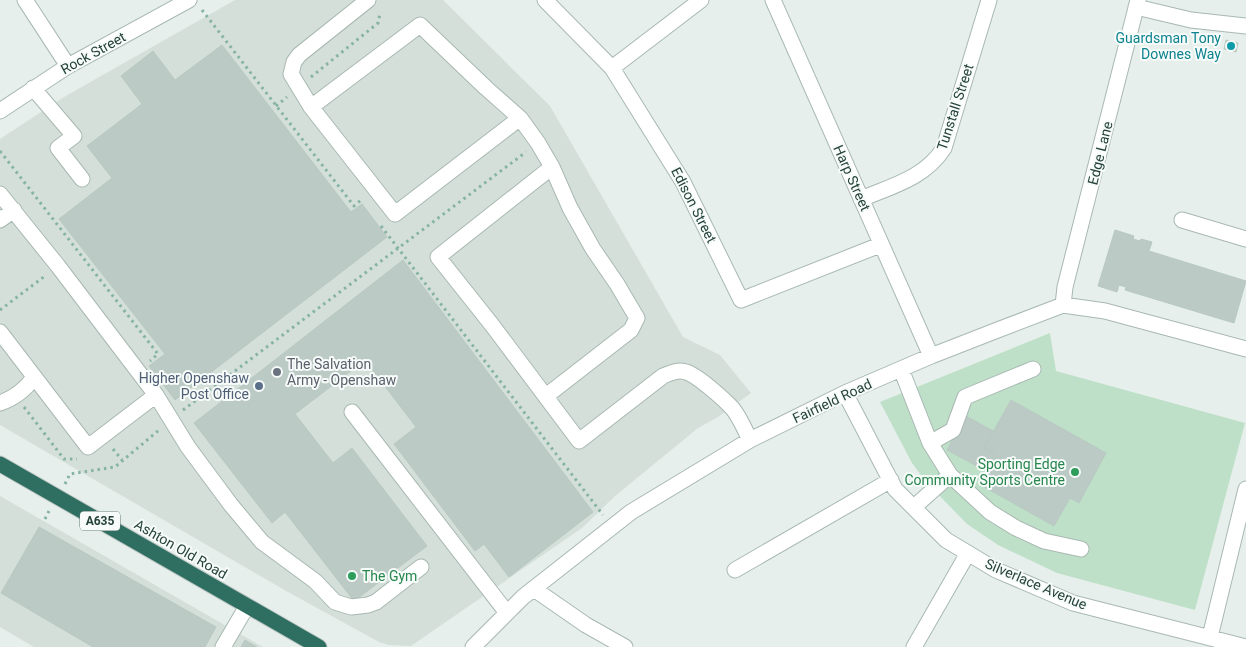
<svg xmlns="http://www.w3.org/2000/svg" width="1246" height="647" font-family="Roboto,sans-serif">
<rect width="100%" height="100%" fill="#e6efeb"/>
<path fill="#d4dfda" d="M235,0H443L550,106L683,337L720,355L751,393L718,417L698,428L615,496L582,528L411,646L389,645L379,642L288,592L0,425V139L64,97Z
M0,496L263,647H34L0,627Z"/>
<path fill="#bfe0c8" d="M1050,333L1056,371L1245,423L1195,610L1057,573L998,545L967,524L926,482L912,463L880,402Z"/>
<path fill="#bbcac4" stroke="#b8c9c2" d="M1226,40L1238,43L1236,52L1224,49Z
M222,45L351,212L362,204L387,237L175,400L149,366L165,354L59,219L112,178L87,146L142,104L121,76L153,51L175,80Z
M1115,230L1134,236L1133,239L1140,241L1141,239L1152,242L1149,251L1246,281L1234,323L1125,290L1126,287L1119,285L1117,292L1098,286Z
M403,260L593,512L509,577L484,544L475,551L394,444L416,427L365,360L295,414L333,463L352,448L427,546L354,601L285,512L272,523L194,423Z
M1011,400L1106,453L1079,503L1070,498L1054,526L979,484L996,454L984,448Z
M966,416L993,431L984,448L996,454L986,471L947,450Z
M39,527L216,627L205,647H93L1,593Z
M245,640L257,647H241Z"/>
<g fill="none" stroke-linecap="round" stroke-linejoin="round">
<defs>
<path id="minor" d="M25,0L68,66
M368,0L299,55L294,62L291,74L311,107L395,214L520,118L538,143L552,167L438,257L492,325L579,441L663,376C670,373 679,369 686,372C697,375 725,400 733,409C740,418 745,430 750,440
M545,0L612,68L683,182L741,300L880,245
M773,0L931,356
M1136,7L1191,20L1246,26
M612,68L701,0
M33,88L74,136L58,148L82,179
M311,107L420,25L486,88L520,118
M0,111L68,66L189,0
M0,194L58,266L156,395L188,447L231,505L262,542L315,581L335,602L351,607L368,605L376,602L421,567
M861,199C892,186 925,178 944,148L989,0
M0,220L14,210
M1182,220L1246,239
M1063,305L1065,287L1138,0
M0,332L88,447L156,395
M901,369L930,443L950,475L990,512L1016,528L1044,541L1081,549
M845,393L895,489L946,540L996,570L1073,603L1246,647
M546,396L631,330L637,318L617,284L593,249L570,208L552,167
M0,403C14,398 26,389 34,377
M352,412L507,613
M930,443L953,430L965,397L1033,369
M914,507L950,475
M735,570L891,480
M534,589L586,625L625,647
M1210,637L1246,489
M223,647L247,606
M473,647L523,597L631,512L750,440L845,393L931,356L995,331L1063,305L1105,311L1246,349
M914,647L968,553"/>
<path id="highway" d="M0,464L319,647"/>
</defs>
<use href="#minor" stroke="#a8b8b2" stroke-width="17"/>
<use href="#highway" stroke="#c2cac8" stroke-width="17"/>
<path stroke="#86b3a5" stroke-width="3" stroke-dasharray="2.5 4" stroke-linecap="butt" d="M202,10L354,206L361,200L363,202
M311,77L378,23L380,13
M276,106L287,97
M0,151L158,354L150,361
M381,226L603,515
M0,310L45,276
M24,407L64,459H77
M183,410L526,152
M113,449L122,460
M65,484L70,474L115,467L159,430
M45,519L49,511"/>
<use href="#minor" stroke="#fff" stroke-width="15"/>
<use href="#highway" stroke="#2f6f62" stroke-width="15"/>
</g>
<circle fill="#0f9aa8" stroke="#f7fbf9" stroke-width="2" cx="1231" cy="46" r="5"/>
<circle fill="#6b7280" stroke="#f7fbf9" stroke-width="2" cx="277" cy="372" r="5"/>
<circle fill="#5c6f8a" stroke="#f7fbf9" stroke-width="2" cx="259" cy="386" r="5"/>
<g fill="#2e9e5b" stroke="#f7fbf9" stroke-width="2">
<circle cx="1075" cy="472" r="5"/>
<circle cx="352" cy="576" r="5"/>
</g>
<g text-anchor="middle" stroke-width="4" stroke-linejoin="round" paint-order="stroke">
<rect fill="#f7fbf9" stroke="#637a73" stroke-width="1" x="80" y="511.5" width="40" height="19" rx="4"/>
<g font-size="12" font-weight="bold" fill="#24423a">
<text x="100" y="525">A635</text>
</g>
<g font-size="14" fill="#0d838f" stroke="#f7fbf9" text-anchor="end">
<text x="1221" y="43">Guardsman Tony<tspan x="1221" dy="16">Downes Way</tspan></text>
</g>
<g font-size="14" fill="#24423a" stroke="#f7fbf9">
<text transform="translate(93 53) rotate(-29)" y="5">Rock Street</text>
<text transform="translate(955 107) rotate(-72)" y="5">Tunstall Street</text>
<text transform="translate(1100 153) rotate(-76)" y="5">Edge Lane</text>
<text transform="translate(852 178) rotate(66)" y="5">Harp Street</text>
<text transform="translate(694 205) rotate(63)" y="5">Edison Street</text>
<text transform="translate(832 401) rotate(-25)" y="5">Fairfield Road</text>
<text transform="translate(181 549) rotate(30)" y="5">Ashton Old Road</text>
<text transform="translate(1036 584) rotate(23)" y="5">Silverlace Avenue</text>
</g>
<g font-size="14" fill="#5b616d" stroke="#f7fbf9" text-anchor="start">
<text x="287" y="369">The Salvation<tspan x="287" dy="16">Army - Openshaw</tspan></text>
</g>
<g font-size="14" fill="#4e5e75" stroke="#f7fbf9" text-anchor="end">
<text x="249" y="383">Higher Openshaw<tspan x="249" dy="16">Post Office</tspan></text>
</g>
<g font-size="14" fill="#27864d" stroke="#f7fbf9" text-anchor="end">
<text x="1065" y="469">Sporting Edge<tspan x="1065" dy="16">Community Sports Centre</tspan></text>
<text x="362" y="581" text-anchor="start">The Gym</text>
</g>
</g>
</svg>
